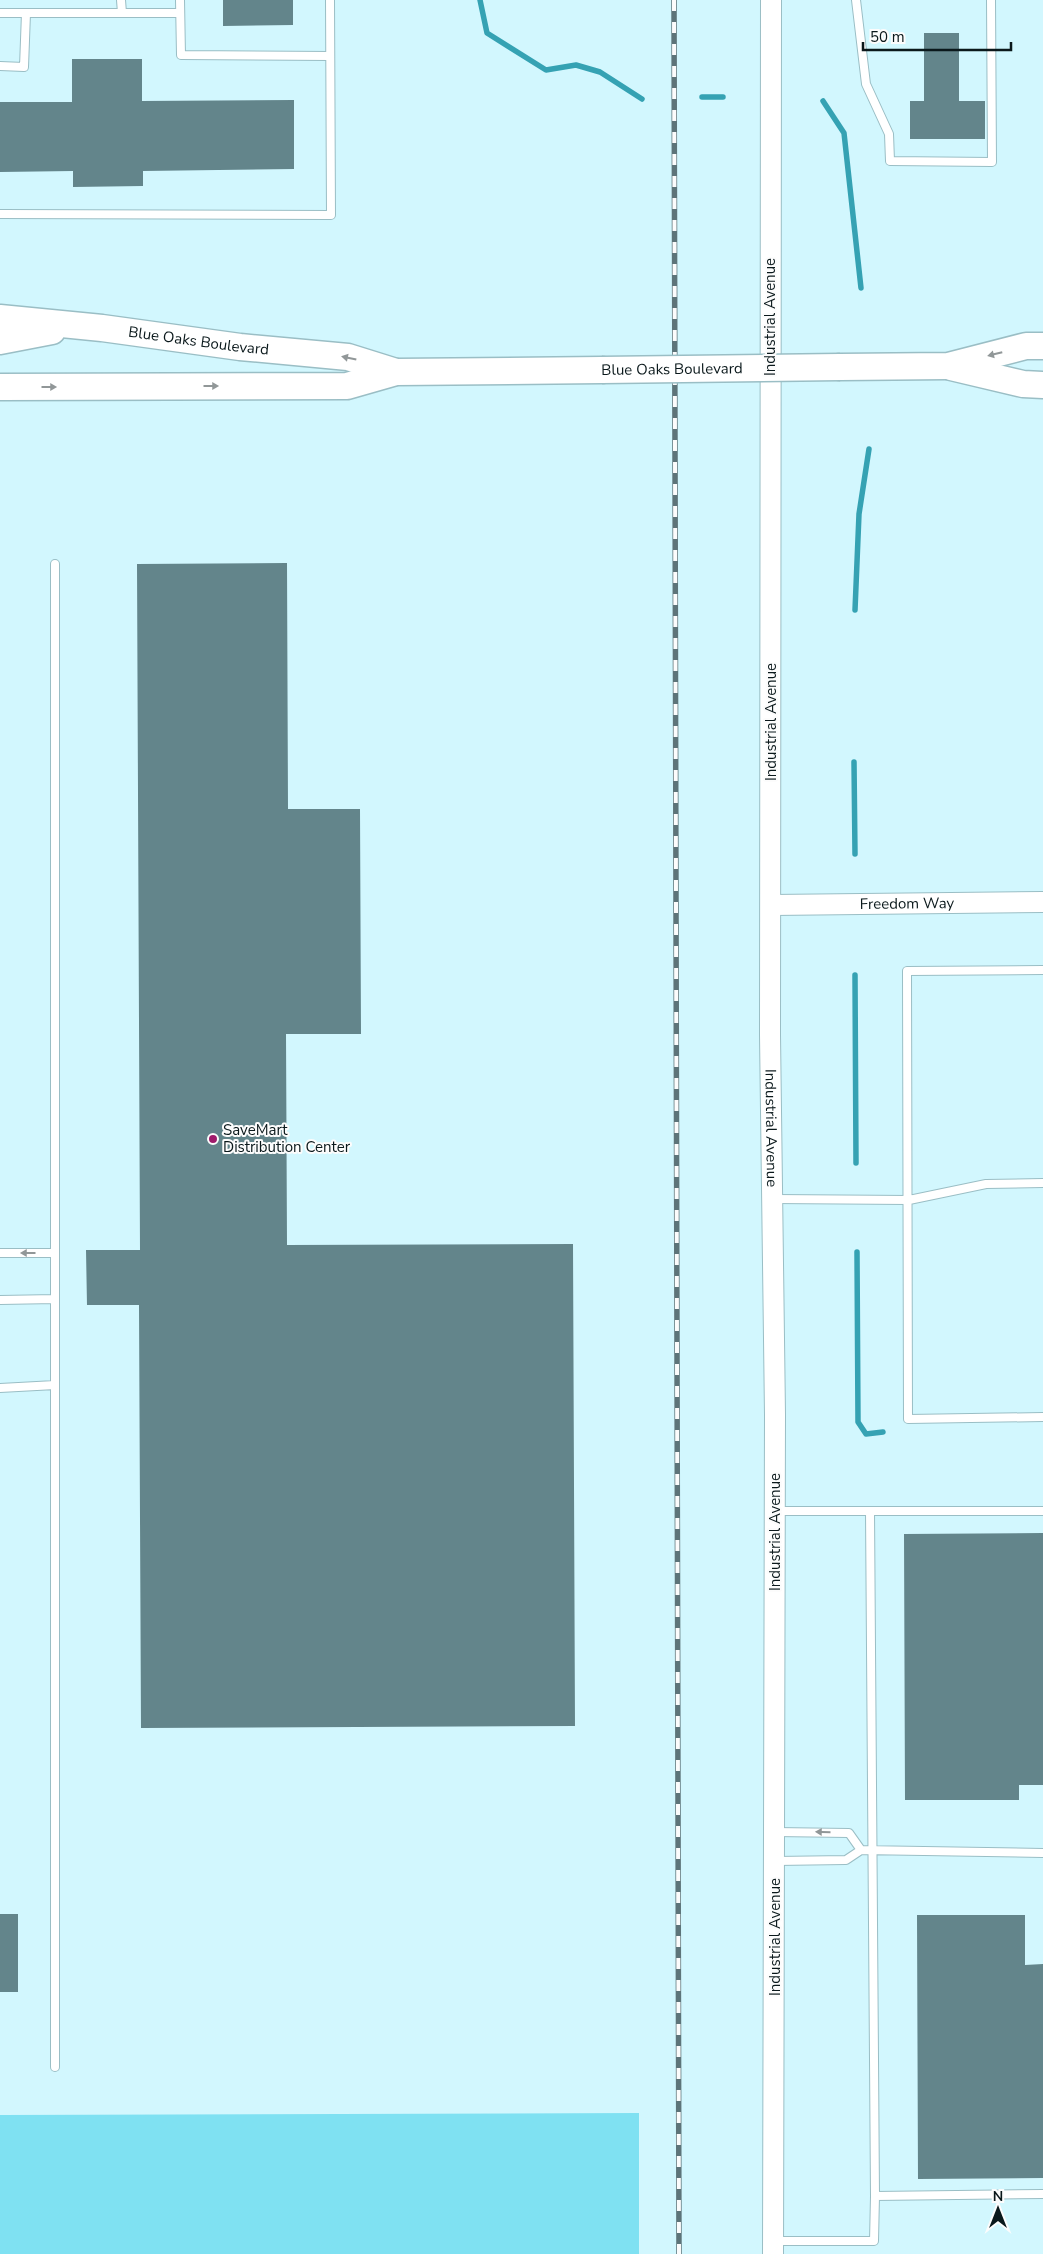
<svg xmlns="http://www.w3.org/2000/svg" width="1043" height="2254" font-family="'Nunito Sans',sans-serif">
<rect width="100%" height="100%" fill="#d2f7fe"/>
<path fill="#7fe1f2" d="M639,2113V2254H0V2115Z"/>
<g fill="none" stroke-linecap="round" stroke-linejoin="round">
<path stroke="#35a2b3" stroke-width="5.5" d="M480,0L487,33L546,70L576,65L600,72L642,99
M702,97H723
M823,101L844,133L861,288
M855,610L859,514L869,449
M854,762L855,854
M855,975L856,1163
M857,1252L858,1422L866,1434L883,1432"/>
</g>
<path fill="#63858b" d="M223,0H293V25L223,26Z
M924,33H959V101H985V139H910V101H924Z
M72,59H142V101L294,100V169L143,171V186L73,187V171L0,172V102H72Z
M287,563L288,809H360L361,1034H286L287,1245L573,1244L575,1726L141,1728L139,1305H87L86,1250H140L137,564Z
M1043,1533V1785H1019V1800H905L904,1534Z
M0,1914H18V1992H0Z
M917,1915H1025V1965L1043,1964V2178L918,2179Z"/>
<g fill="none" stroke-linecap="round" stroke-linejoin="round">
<defs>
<path id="service" d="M121,0L122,13
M180,0L181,55L330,56
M856,0L866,84L889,134L890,161L992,162L991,0
M0,13H180
M0,66L24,67L26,13
M0,214L331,215L330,0
M55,564V2067
M1043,970L907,971L908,1419L1043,1417
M773,1199L909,1200L986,1184L1043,1183
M0,1253H55
M0,1300L55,1299
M0,1388L55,1385
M775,1511H1043
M870,1511L875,2196L1043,2194
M775,1832L849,1833L861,1850
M776,1861L846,1860L861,1850L1043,1853
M774,2241H874L875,2196"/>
<g id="tertiary">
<path id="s1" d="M771,0L770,1035L775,1415L773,2254"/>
<path id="s2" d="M772,905L1043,902"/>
</g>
<g id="primary">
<path id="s3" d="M0,318L102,328L240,347L348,357L396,372"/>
<path d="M0,341L52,331"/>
<path d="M840,367L948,366L1026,346H1043"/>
<path d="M951,367L1023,384L1043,385"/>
<path d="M0,387L347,386L396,372L602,370"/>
</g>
</defs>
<use href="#service" stroke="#9abec5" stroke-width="10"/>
<use href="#tertiary" stroke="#9abec5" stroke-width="22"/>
<use href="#primary" stroke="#9abec5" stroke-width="29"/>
<use href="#service" stroke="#fff" stroke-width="8"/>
<use href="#tertiary" stroke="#fff" stroke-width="20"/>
<use href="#primary" stroke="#fff" stroke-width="26"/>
<defs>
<path id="rail" d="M674,0L679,2254"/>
</defs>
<use href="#rail" stroke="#5d7479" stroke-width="5.5"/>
<use href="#rail" stroke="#fcfcfc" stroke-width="4" stroke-dasharray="11" stroke-linecap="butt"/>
<defs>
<g id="primary-bridge">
<path id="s4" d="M602,370L840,367"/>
</g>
</defs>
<use href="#primary-bridge" stroke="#9abec5" stroke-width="29" stroke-linecap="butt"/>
<use href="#primary-bridge" stroke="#fff" stroke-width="26"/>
</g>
<defs><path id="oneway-solid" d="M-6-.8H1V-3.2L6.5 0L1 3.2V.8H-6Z" transform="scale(1.25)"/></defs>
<g fill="#919798">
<use href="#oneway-solid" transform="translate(995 354) rotate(166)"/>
<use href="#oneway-solid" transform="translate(349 358) rotate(-168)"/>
<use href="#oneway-solid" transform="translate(211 386)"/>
<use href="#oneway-solid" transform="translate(49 387)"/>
<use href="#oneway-solid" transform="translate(28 1253) rotate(180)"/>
<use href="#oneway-solid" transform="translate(823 1832) rotate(-179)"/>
</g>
<circle fill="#9f1b6b" stroke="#fcfcfc" stroke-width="2" cx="213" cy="1139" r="5"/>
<g text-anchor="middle" stroke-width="4" stroke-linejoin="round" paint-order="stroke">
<g font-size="15" fill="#0a181b" stroke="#fcfcfc">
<text transform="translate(770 317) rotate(-90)" y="5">Industrial Avenue</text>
<text dy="5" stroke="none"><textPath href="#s3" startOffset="200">Blue Oaks Boulevard</textPath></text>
<text dy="5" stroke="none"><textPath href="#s4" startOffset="70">Blue Oaks Boulevard</textPath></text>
<text transform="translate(771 722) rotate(-90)" y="5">Industrial Avenue</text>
<text dy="5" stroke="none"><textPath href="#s2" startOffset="135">Freedom Way</textPath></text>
<text dy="5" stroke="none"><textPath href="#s1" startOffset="1128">Industrial Avenue</textPath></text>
<text transform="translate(775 1532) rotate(-90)" y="5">Industrial Avenue</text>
<text transform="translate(775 1937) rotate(-90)" y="5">Industrial Avenue</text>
</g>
<g font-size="15" fill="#0a181b" stroke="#fcfcfc" text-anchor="start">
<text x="223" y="1135">SaveMart<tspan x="223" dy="17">Distribution Center</tspan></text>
</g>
</g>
<g transform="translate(998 2209)" stroke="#fcfcfc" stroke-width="4" paint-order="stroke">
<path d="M0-4L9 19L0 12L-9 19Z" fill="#0a181b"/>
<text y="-8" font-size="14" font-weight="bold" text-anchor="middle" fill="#0a181b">N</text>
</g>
<path d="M863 42v8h148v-8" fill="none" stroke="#0a181b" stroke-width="2.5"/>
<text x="870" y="42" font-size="15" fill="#0a181b" stroke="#fcfcfc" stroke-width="4" paint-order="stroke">50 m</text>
</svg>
